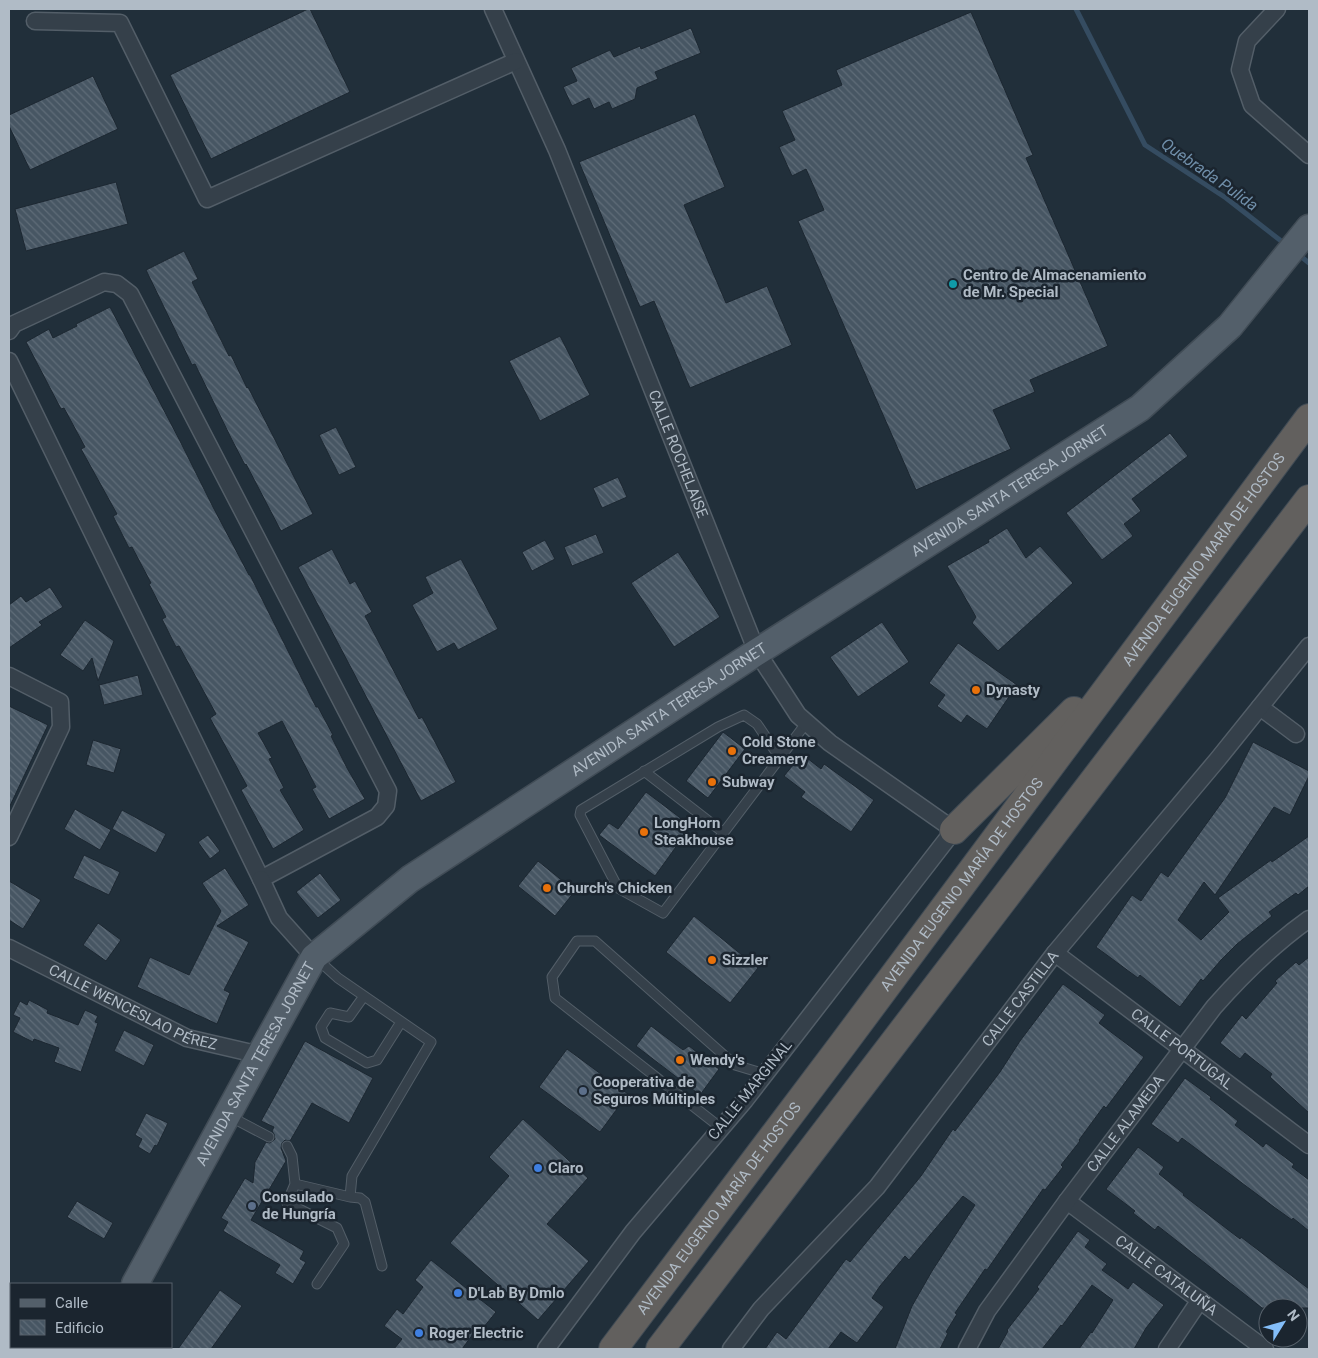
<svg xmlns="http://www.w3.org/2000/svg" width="1318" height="1358" font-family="Roboto,sans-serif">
<defs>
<pattern id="building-back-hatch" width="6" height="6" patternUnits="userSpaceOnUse" patternTransform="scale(1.25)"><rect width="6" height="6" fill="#475663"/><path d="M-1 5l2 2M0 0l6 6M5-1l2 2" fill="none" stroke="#5f6c78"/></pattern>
</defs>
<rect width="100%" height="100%" fill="#212f3a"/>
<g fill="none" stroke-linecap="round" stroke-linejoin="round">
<path stroke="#354c61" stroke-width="5" d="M1076,9L1145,145L1226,198L1285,244
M1298,254L1309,263"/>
</g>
<path fill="url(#building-back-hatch)" stroke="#1c2731" d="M308,9H310L350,92L211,159L170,75Z
M971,12L1033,155L1026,158L1108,346L1030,380L1035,392L993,410L1011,449L916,490L798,221L824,210L806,169L792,176L779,147L795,140L782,111L842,85L836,70Z
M691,28L701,53L655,72L658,79L637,88L635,99L612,109L609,102L594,109L589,98L572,106L563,87L577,81L571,68L610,50L614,57L640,46L641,49Z
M93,76L118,129L30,170L9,126V115Z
M695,114L725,187L684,205L726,303L767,286L792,345L690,388L654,301L640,307L579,162Z
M116,182L128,224L26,251L15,209Z
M184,251L198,279L192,282L229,356L231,355L247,388L248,387L313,514L281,531L246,464L245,465L231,438L195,364L192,365L146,270Z
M110,307L180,441L213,507L249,575H250L316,707H318L333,735L331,736L347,768L365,799L329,819L312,789L316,787L282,721L258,733L272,758L269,759L284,788L280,790L304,830L273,849L241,790L247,786L210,718L216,714L179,646L176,647L162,619L166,617L149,584L151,583L132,547L129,548L113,516L117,514L81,449L85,447L64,408L61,409L26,342L49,329L53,338L77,326L76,324Z
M560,336L590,395L540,421L509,361Z
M336,427L356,467L339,475L319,435Z
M1170,433L1188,456L1132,499L1141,511L1124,524L1133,536L1102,560L1066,513Z
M618,477L627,497L602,508L593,488Z
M1007,528L1026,558L1040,546L1073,583L998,651L972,623L976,617L947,566L989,542L988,540Z
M596,534L604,553L572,566L564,547Z
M545,540L555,559L532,571L522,552Z
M332,549L350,584L355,581L372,612L365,616L419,719L422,717L456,782L421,801L298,567Z
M678,552L720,617L674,647L631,583Z
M461,559L498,629L458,650L454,643L437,652L412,605L433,593L425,577Z
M50,587L63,607L39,622L42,625L9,648V605L21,596L26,602Z
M85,620L114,641L98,681L92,658L83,671L60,655Z
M882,622L909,662L858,697L830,657Z
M958,643L1017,685L987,729L967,715L961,723L937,706L945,695L929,683Z
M138,675L143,695L104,705L99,685Z
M9,706L48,725L9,808Z
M723,732L745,749L708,798L686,781Z
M93,740L121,749L114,773L86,765Z
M1253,742L1309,771V776L1290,815L1274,807L1215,895L1204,882L1178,920L1201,940L1229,912L1218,898L1271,860L1272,862L1309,836V886L1298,895L1296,893L1269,912L1272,916L1237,944L1221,960L1203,981L1201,979L1180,1007L1140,975L1138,978L1096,947L1132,895L1141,901L1161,872L1168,877L1225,798Z
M802,754L821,769L824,764L874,800L851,832L801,797L805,792L784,776Z
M646,792L691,826L655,876L599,835L609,823L618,829Z
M75,809L111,830L100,850L64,829Z
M122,810L166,834L156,853L112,829Z
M208,835L220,851L210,859L198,842Z
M84,855L120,872L109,895L73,878Z
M538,861L575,891L555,916L518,886Z
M225,868L249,905L217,926L249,942L224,990L230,993L217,1024L137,987L150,957L189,975L221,911L202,883Z
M320,873L341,900L318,918L296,892Z
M9,881L41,900L23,929L9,920Z
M694,916L758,968L730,1003L666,952Z
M98,923L121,940L106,961L83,945Z
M1309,957V1113L1270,1077L1272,1074L1245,1053L1240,1059L1220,1043L1242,1015L1246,1019L1277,983L1275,981L1296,962L1299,965Z
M1063,984L1105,1015L1099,1023L1144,1057L1106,1108L1104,1106L1079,1140L1080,1141L1061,1165L1063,1167L1045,1190L1043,1189L987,1270L985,1269L955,1313L957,1314L946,1332L948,1333L940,1349H895L912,1306L932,1271L975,1205L963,1196L909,1260L905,1256L880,1286L872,1298L884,1307L857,1343L841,1332L828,1349H765L777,1332L786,1339L846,1259L850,1262L898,1204L921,1176L953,1129L955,1131L1000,1072L1020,1041Z
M29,1000L48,1010L47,1013L78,1025L85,1010L98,1016L95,1022L98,1023L95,1032L81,1072L54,1062L59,1048L34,1039L33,1042L13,1032L20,1018L13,1015L20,1001L27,1005Z
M651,1026L683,1050L689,1046L719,1069L700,1095L636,1046Z
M124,1030L154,1045L144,1066L114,1051Z
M305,1041L373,1078L349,1123L312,1103L290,1141L285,1140L282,1143L281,1148L286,1161L251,1220L304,1251L300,1259L306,1262L293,1284L275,1273L280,1265L223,1231L228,1222L221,1218L245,1178L253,1183L255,1162L266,1142L270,1143L275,1139L274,1134L272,1131L274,1127L261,1121Z
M567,1049L628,1094L600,1132L539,1087Z
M1185,1078L1211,1097L1210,1099L1238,1121L1235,1125L1263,1147L1266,1143L1294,1164L1292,1167L1309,1180V1231L1293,1218L1292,1220L1274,1207L1182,1138L1178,1143L1151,1124Z
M146,1113L168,1123L157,1146L155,1145L150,1154L138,1147L142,1139L135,1135Z
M523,1119L588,1178L547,1224L589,1261L538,1320L450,1243L509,1176L489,1157Z
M1138,1147L1164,1167L1159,1174L1184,1194L1183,1195L1240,1239L1241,1237L1309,1289V1308H1262L1158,1226L1155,1230L1133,1213L1135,1211L1106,1189Z
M77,1201L113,1223L104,1239L67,1217Z
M1078,1231L1090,1240L1085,1247L1107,1264L1102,1270L1128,1289L1133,1282L1164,1305L1146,1328L1134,1349H1079L1091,1332L1092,1333L1113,1300L1092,1285L1062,1326L1061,1325L1042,1349H998L1008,1331L1007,1330L1039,1289L1037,1287Z
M431,1260L496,1312L479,1333L476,1330L462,1349H394L402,1339L384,1326L397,1309L403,1314L423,1287L415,1280Z
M220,1290L242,1306L211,1349H178Z"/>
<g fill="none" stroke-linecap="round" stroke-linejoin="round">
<defs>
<path id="service" d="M780,758L757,724L744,715L718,727L581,810L580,815L618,888L663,913L807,722
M644,771L724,833
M317,959L338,978L431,1042L352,1176L350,1197L360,1198L365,1202L382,1266
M364,996L349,1017L330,1013L321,1027L325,1038L367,1063L377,1060L401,1022
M229,1116L269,1137
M721,1128L555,998L552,977L577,941H595L735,1065L765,1074
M287,1146L292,1156L295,1184
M317,1284L344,1244L337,1228L287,1203L295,1184L350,1197"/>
<g id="minor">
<path id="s1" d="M493,9L557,150L757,652L798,715L830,743L954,830L745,1100L633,1232L546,1349"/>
<path d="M1277,9L1247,41L1240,70L1252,105L1309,155"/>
<path d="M35,21L120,23L207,199L516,61"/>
<path d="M9,331L14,324L104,282L117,284L130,294L388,791L386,806L377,817L261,879L9,361"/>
<path d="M9,676L60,702L61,727L9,837"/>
<path d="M1260,707L1296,734"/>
<path d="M261,879L279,918L314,957"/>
<path id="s2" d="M9,948L187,1038L260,1055"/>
<path id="s3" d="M1055,953L1309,1145"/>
<path id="s4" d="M1067,1201L1265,1349"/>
<path id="s5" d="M731,1349L761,1309L877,1187L1055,953L1218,759L1309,646"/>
<path id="s6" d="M967,1349L987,1311L1067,1201L1214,1007C1243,974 1274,944 1309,919"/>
<path d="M1167,1349L1200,1300"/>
</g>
<g id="primary">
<path id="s7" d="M135,1284L260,1055L314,957L410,879L757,652L1140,408L1230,326L1309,228"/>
<path d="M100,1349L102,1347"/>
</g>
<g id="trunk">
<path d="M954,830L1074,711"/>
<path id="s8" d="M613,1349L843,1044L1309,418"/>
<path d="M660,1349L1309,499"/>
</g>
</defs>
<use href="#service" stroke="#535e68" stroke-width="11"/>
<use href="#minor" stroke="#535e68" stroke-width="19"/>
<use href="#primary" stroke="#414c56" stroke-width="29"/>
<use href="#trunk" stroke="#404b55" stroke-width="30"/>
<use href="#service" stroke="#35404a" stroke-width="9"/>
<use href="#minor" stroke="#35404a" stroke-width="16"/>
<use href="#primary" stroke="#535f6a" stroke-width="26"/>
<use href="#trunk" stroke="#62605e" stroke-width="28"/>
</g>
<circle fill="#0f9aa8" stroke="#1b252f" stroke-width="2" cx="953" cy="284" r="5"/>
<g fill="#e8710a" stroke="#1b252f" stroke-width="2">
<circle cx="976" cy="690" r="5"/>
<circle cx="732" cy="751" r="5"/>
<circle cx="712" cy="782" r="5"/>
<circle cx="644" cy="832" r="5"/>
<circle cx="547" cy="888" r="5"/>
<circle cx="712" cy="960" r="5"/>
<circle cx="680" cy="1060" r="5"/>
</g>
<g fill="#5c6f8a" stroke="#1b252f" stroke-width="2">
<circle cx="583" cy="1091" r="5"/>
<circle cx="252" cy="1206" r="5"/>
</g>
<g fill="#3f7fe0" stroke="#1b252f" stroke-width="2">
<circle cx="538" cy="1168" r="5"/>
<circle cx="458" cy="1293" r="5"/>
<circle cx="419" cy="1333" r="5"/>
</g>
<g text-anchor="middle" stroke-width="5" stroke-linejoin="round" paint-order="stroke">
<g font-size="15" font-weight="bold" fill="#b0bbc6" stroke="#1b252f" text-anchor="start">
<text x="963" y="280">Centro de Almacenamiento<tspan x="963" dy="17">de Mr. Special</tspan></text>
<text x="986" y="695">Dynasty</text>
<text x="742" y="747">Cold Stone<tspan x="742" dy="17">Creamery</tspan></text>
<text x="722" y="787">Subway</text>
<text x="654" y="828">LongHorn<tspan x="654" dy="17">Steakhouse</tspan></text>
<text x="557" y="893">Church's Chicken</text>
<text x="722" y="965">Sizzler</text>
<text x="690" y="1065">Wendy's</text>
<text x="593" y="1087">Cooperativa de<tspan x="593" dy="17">Seguros Múltiples</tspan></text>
<text x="548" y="1173">Claro</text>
<text x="262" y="1202">Consulado<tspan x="262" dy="17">de Hungría</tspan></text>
<text x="468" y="1298">D'Lab By Dmlo</text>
<text x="429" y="1338">Roger Electric</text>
</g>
<g font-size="15" fill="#b0bbc6" stroke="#1b252f">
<text dy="5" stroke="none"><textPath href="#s1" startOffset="482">CALLE ROCHELAISE</textPath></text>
<text dy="5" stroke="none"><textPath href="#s7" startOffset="1211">AVENIDA SANTA TERESA JORNET</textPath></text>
<text dy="5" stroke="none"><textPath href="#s8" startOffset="986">AVENIDA EUGENIO MARÍA DE HOSTOS</textPath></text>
<text dy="5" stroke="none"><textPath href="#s7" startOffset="806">AVENIDA SANTA TERESA JORNET</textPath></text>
<text dy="5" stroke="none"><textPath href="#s8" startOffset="581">AVENIDA EUGENIO MARÍA DE HOSTOS</textPath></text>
<text dy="5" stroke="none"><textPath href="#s5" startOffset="455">CALLE CASTILLA</textPath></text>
<text dy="5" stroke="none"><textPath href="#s2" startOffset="138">CALLE WENCESLAO PÉREZ</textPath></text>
<text dy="5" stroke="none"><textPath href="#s3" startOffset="159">CALLE PORTUGAL</textPath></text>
<text dy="5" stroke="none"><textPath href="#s7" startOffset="251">AVENIDA SANTA TERESA JORNET</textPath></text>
<text transform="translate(750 1090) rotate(-51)" y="5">CALLE MARGINAL</text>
<text dy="5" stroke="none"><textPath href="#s6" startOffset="276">CALLE ALAMEDA</textPath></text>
<text dy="5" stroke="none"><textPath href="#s8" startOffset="176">AVENIDA EUGENIO MARÍA DE HOSTOS</textPath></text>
<text dy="5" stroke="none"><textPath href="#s4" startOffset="124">CALLE CATALUÑA</textPath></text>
</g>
<g font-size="16" font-style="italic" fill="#708faa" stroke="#1b252f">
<text transform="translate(1210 174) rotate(35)" y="6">Quebrada Pulida</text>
</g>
</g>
<rect width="1318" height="1358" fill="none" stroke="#b0bbc6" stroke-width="20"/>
<rect x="10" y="1283" width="162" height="65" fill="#1b252f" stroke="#57616b"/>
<rect x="20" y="1299" width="25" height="8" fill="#535f6a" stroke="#57616b"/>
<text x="55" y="1308" font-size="15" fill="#b0bbc6">Calle</text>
<rect x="20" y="1320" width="25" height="15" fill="url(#building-back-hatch)" stroke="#57616b"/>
<text x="55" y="1333" font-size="15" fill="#b0bbc6">Edificio</text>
<g transform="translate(1283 1323) rotate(53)"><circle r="24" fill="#1b252f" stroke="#57616b"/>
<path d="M0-4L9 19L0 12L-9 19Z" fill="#83bdf8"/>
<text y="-8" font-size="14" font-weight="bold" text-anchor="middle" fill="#b0bbc6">N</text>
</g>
</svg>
